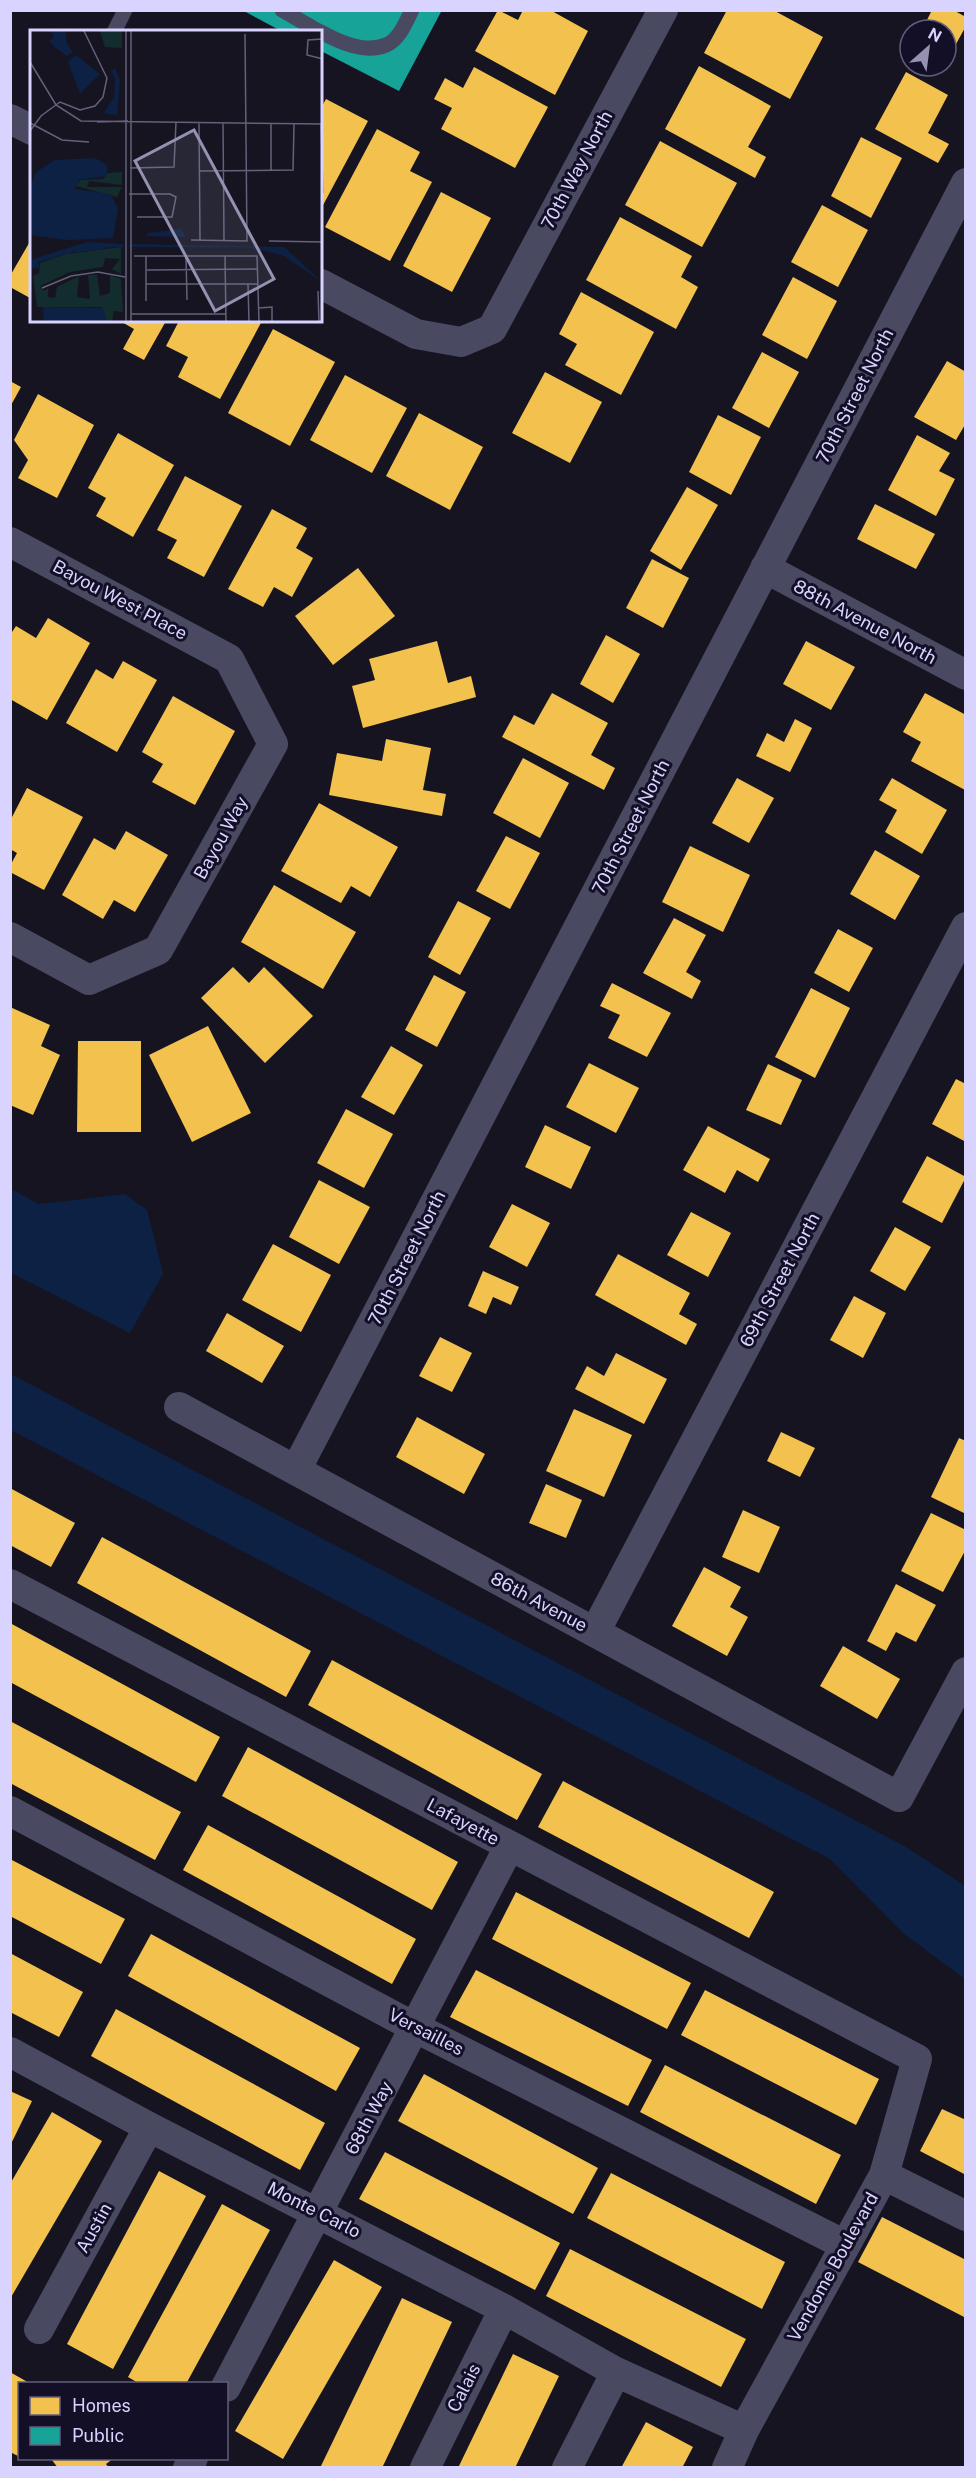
<svg xmlns="http://www.w3.org/2000/svg" width="976" height="2478" font-family="'Public Sans',sans-serif">
<rect width="100%" height="100%" fill="#161421"/>
<path fill="#0d2144" d="M11,1189L39,1204L125,1194L147,1210L163,1274L130,1333L11,1273Z
M11,1374L906,1847L965,1886V1979L904,1934L830,1859L11,1430Z"/>
<path fill="#f2c14e" d="M498,10L518,20L523,10H550L588,31L555,95L475,51Z
M727,10H773L823,37L790,99L704,53Z
M932,10H953L966,17V26L946,62V30H922Z
M699,66L771,106L748,147L766,157L755,178L665,129Z
M474,67L548,107L515,168L441,129L452,108L434,99L445,78L463,88Z
M906,72L948,95L928,133L949,144L938,163L875,129Z
M326,99L368,121L321,209V108Z
M377,129L420,152L410,171L432,182L390,261L325,227Z
M861,137L902,158L871,218L831,196Z
M660,141L737,183L702,247L625,205Z
M441,192L491,218L452,292L403,266Z
M822,205L868,230L838,287L791,262Z
M620,217L692,256L681,277L698,287L676,329L586,280Z
M32,238V296L30,298L10,287V276Z
M793,277L837,301L807,359L762,335Z
M581,292L654,332L621,395L565,365L577,344L559,334Z
M120,321H166L144,360L123,349L134,329Z
M179,321H262L220,399L178,377L188,357L166,346Z
M273,329L335,362L290,446L228,413Z
M762,352L799,372L769,428L732,408Z
M947,361L966,372V423L956,440L914,417Z
M545,372L602,402L570,463L512,433Z
M345,375L407,408L372,473L310,440Z
M10,381L21,387L10,407Z
M38,394L94,425L57,498L18,478L28,460L14,440Z
M419,413L483,447L450,510L386,476Z
M718,415L761,437L731,495L689,472Z
M118,433L174,465L133,537L96,516L106,498L88,488Z
M917,435L950,453L939,471L955,479L936,516L888,490Z
M185,476L242,506L204,577L167,558L177,540L157,530Z
M687,487L718,505L681,570L650,551Z
M875,504L935,534L916,569L857,539Z
M272,509L307,528L296,548L313,558L292,597L274,587L263,607L228,589Z
M652,559L689,578L663,628L626,608Z
M358,568L395,616L333,665L295,616Z
M48,618L90,643L47,720L10,699V635L16,626L36,638Z
M606,635L640,654L613,703L580,684Z
M437,641L448,683L471,676L476,697L363,728L352,686L375,680L369,659Z
M806,641L855,667L831,710L783,684Z
M123,661L157,680L117,752L66,723L96,669L113,679Z
M552,693L608,723L591,755L615,768L604,790L502,737L514,715L534,725Z
M925,693L966,715L965,790L911,761L921,742L903,732Z
M173,696L235,731L195,805L152,782L163,764L142,752Z
M795,719L812,728L790,772L756,756L767,733L784,742Z
M386,739L431,748L423,790L446,794L442,816L329,795L337,753L382,761Z
M523,758L569,783L540,838L493,813Z
M737,778L774,798L749,843L712,823Z
M892,778L947,810L922,854L885,832L897,810L879,800Z
M27,788L83,817L44,890L10,872V866L17,853L10,849V821Z
M319,803L398,847L370,897L351,886L341,903L281,871Z
M126,831L168,855L135,912L114,900L103,919L62,895L94,838L115,850Z
M506,836L540,853L510,909L476,891Z
M690,846L750,875L723,932L662,902Z
M875,850L920,876L895,920L850,894Z
M274,885L356,932L323,989L241,942Z
M458,901L491,918L460,975L428,957Z
M674,918L706,935L686,972L701,981L692,999L643,973Z
M838,929L873,948L849,992L814,973Z
M233,967L249,983L264,967L313,1016L265,1063L201,998Z
M434,975L466,992L437,1047L405,1030Z
M612,983L671,1013L647,1057L608,1038L620,1015L600,1006Z
M811,988L850,1008L815,1078L775,1057Z
M10,1007L50,1025L41,1046L60,1055L33,1115L10,1105Z
M208,1026L251,1113L192,1142L149,1055Z
M78,1041H141V1132H77Z
M391,1046L423,1065L394,1115L361,1097Z
M589,1063L639,1088L616,1133L566,1107Z
M768,1064L802,1080L781,1125L746,1110Z
M956,1079L966,1084V1142L932,1124Z
M346,1109L393,1134L364,1188L317,1163Z
M545,1125L591,1147L571,1189L525,1167Z
M708,1126L770,1159L758,1182L737,1170L725,1193L683,1170Z
M927,1156L966,1177L942,1223L902,1202Z
M319,1180L370,1207L339,1264L289,1237Z
M512,1204L550,1223L527,1267L489,1247Z
M691,1212L731,1233L708,1277L667,1255Z
M895,1227L931,1247L905,1291L870,1271Z
M273,1244L331,1275L301,1332L242,1300Z
M618,1254L690,1293L679,1314L697,1324L686,1345L595,1295Z
M483,1271L519,1287L511,1305L493,1297L486,1314L468,1306Z
M854,1296L886,1313L863,1358L830,1340Z
M227,1313L284,1346L262,1383L206,1351Z
M440,1337L472,1353L452,1392L419,1376Z
M616,1353L667,1379L644,1424L575,1389L587,1366L604,1376Z
M574,1409L632,1435L604,1497L546,1471Z
M417,1417L485,1454L464,1494L396,1457Z
M781,1432L815,1448L800,1477L767,1461Z
M959,1438L966,1441V1514L931,1497Z
M546,1484L582,1500L566,1538L529,1523Z
M10,1488L75,1523L51,1567L10,1545Z
M743,1510L780,1527L759,1573L722,1557Z
M931,1513L966,1530V1549L943,1592L901,1571Z
M102,1537L311,1651L286,1697L77,1583Z
M704,1567L741,1587L730,1607L748,1617L727,1656L672,1626Z
M896,1584L936,1605L916,1642L896,1632L886,1651L867,1641Z
M10,1623L220,1737L196,1782L10,1682Z
M843,1646L900,1679L877,1719L820,1686Z
M332,1660L542,1774L517,1820L308,1705Z
M10,1721L181,1812L155,1860L10,1783Z
M248,1747L458,1862L432,1910L222,1796Z
M563,1781L774,1892L749,1938L538,1827Z
M208,1825L416,1939L392,1984L183,1870Z
M10,1859L125,1919L101,1964L10,1916Z
M516,1892L691,1983L667,2029L492,1939Z
M151,1934L360,2048L336,2091L128,1976Z
M10,1953L83,1992L59,2037L10,2012Z
M476,1970L652,2060L628,2106L450,2017Z
M705,1990L879,2079L856,2125L681,2035Z
M116,2009L325,2123L300,2170L91,2056Z
M665,2065L841,2155L816,2204L640,2112Z
M424,2074L598,2168L573,2214L398,2121Z
M10,2091L32,2101L10,2146Z
M942,2109L966,2120V2175L920,2151Z
M52,2112L102,2141L10,2299V2184Z
M385,2152L560,2243L535,2290L359,2199Z
M159,2171L206,2196L113,2369L67,2344Z
M611,2173L785,2262L762,2309L587,2218Z
M222,2204L270,2230L186,2384H140L128,2377Z
M882,2217L966,2260V2318L858,2262Z
M570,2249L746,2339L721,2387L546,2296Z
M334,2260L382,2287L283,2459L235,2431Z
M402,2298L452,2322L382,2468H320Z
M513,2354L559,2376L515,2468H458Z
M10,2372L31,2384H20V2457L10,2452Z
M646,2422L693,2447L682,2468H621Z
M54,2458H114L106,2464L109,2468H58L52,2460Z"/>
<path fill="#17a398" d="M242,10H442L399,91L321,51V32H283Z"/>
<g fill="none" stroke-linecap="round" stroke-linejoin="round">
<path stroke="#4a4962" stroke-width="15" d="M282,10L320,32
M114,32L125,10
M321,32C339,42 365,54 386,45C399,40 406,22 412,10"/>
<path stroke="#4a4962" stroke-width="30" d="M10,119L32,130
M321,284L416,334L461,342L492,329L663,10
M10,542L229,659L273,744L158,950L89,980L10,937
M765,568L966,675
M179,1407L899,1797L966,1672
M296,1470L966,183
M10,1584L917,2059L884,2175L744,2430L727,2468
M595,1632L966,927
M10,1811L416,2028L845,2245
M10,2052L149,2127L504,2309L616,2372L744,2430
M884,2175L966,2216
M39,2329L149,2127
M226,2387L509,1847
M188,2468L193,2458
M425,2468L504,2309
M567,2468L616,2372"/>
</g>
<g text-anchor="middle" stroke-width="6" stroke-linejoin="round" paint-order="stroke">
<g font-size="18" fill="#d9d4ff" stroke="#130f26">
<text transform="translate(577 170) rotate(-62)" y="6">70th Way North</text>
<text transform="translate(855 396) rotate(-63)" y="6">70th Street North</text>
<text transform="translate(120 600) rotate(28)" y="6">Bayou West Place</text>
<text transform="translate(865 622) rotate(28)" y="6">88th Avenue North</text>
<text transform="translate(631 827) rotate(-63)" y="6">70th Street North</text>
<text transform="translate(221 838) rotate(-61)" y="6">Bayou Way</text>
<text transform="translate(407 1258) rotate(-63)" y="6">70th Street North</text>
<text transform="translate(780 1280) rotate(-62)" y="6">69th Street North</text>
<text transform="translate(539 1602) rotate(28)" y="6">86th Avenue</text>
<text transform="translate(463 1822) rotate(28)" y="6">Lafayette</text>
<text transform="translate(426 2032) rotate(27)" y="6">Versailles</text>
<text transform="translate(369 2118) rotate(-62)" y="6">68th Way</text>
<text transform="translate(314 2210) rotate(27)" y="6">Monte Carlo</text>
<text transform="translate(94 2228) rotate(-61)" y="6">Austin</text>
<text transform="translate(833 2267) rotate(-61)" y="6">Vendome Boulevard</text>
<text transform="translate(464 2388) rotate(-63)" y="6">Calais</text>
</g>
</g>
<g transform="translate(30 30)">
<rect width="292" height="292" fill="#161421"/>
<path d="M70,1H92V18L75,17ZM92,142V155L59,151L57,157H92L87,167L46,156L50,150L73,149L78,143ZM91,217V244L82,239L90,229L75,228L73,237L40,242L10,256L14,261L18,258V267L25,268L27,257L49,246L47,267L60,269L58,245H67L70,266L80,263V245L91,249L93,282L84,281L82,291H77L72,277H7L3,246L9,243L10,233L36,224Z" fill="#132c2d"/>
<path d="M20,1H36V12L43,22L37,26L26,18L19,11L24,7ZM46,25L70,44L50,64L38,32ZM85,38L90,50L87,85L74,83L84,67L85,48L81,42ZM65,128L77,135V146L49,150L45,159L80,164L88,178L83,208L38,210L0,205V156L6,142L25,130ZM151,199L156,207L116,206L118,203ZM57,212L93,214L94,217L57,218L9,232V238L0,239V230ZM100,214L254,217L292,252L254,226L236,221L215,217H100ZM13,277L73,278L77,292H14Z" fill="#0d2144"/>
<path fill="none" stroke="#0d2144" stroke-width="3" d="M44,221L76,217"/>
<path fill="none" stroke="#64617a" stroke-width="1.5" d="M101,1V292M293,9L278,10L277,25L293,29M0,32L26,75L51,91L293,94M67,92L98,91M0,93L32,110L59,112M169,93L170,210M193,93L194,211M241,93V141M291,94L293,163M0,101L11,86L30,72L50,80L65,76L73,67L77,48L54,1M100,138L144,137L146,92M170,141L263,140L264,94M99,164H140L146,167L142,187H107M161,210L217,211L215,4M239,211L293,212M104,226H227L229,292M156,226L157,270M195,226L196,292M117,240L228,239M116,254H228M218,254L219,292M12,258L41,246L68,242L95,247M288,261L289,292M116,271V226M229,278L242,277V292M101,284H196M96,292V1"/>
<path fill="#9591b1" fill-opacity="0.15" stroke="#9591b1" stroke-width="3" d="M164,100L244,249L185,281L105,131Z"/>
<rect width="292" height="292" fill="none" stroke="#d9d4ff" stroke-width="3"/>
</g>
<rect width="976" height="2478" fill="none" stroke="#d9d4ff" stroke-width="24"/>
<rect x="18" y="2382" width="210" height="78" fill="#130f26" stroke="#625e7d" stroke-width="1.5"/>
<rect x="30" y="2397" width="30" height="18" fill="#f2c14e" stroke="#625e7d" stroke-width="1.5"/>
<text x="72" y="2412" font-size="18" fill="#d9d4ff">Homes</text>
<rect x="30" y="2427" width="30" height="18" fill="#17a398" stroke="#625e7d" stroke-width="1.5"/>
<text x="72" y="2442" font-size="18" fill="#d9d4ff">Public</text>
<g transform="translate(928 48) rotate(28)"><circle r="28" fill="#130f26" stroke="#625e7d" stroke-width="1.5"/>
<path d="M0-4.5L10 22L0 15L-10 22Z" fill="#9591b1"/>
<text y="-9" font-size="16" font-weight="bold" text-anchor="middle" fill="#d9d4ff">N</text>
</g>
</svg>
